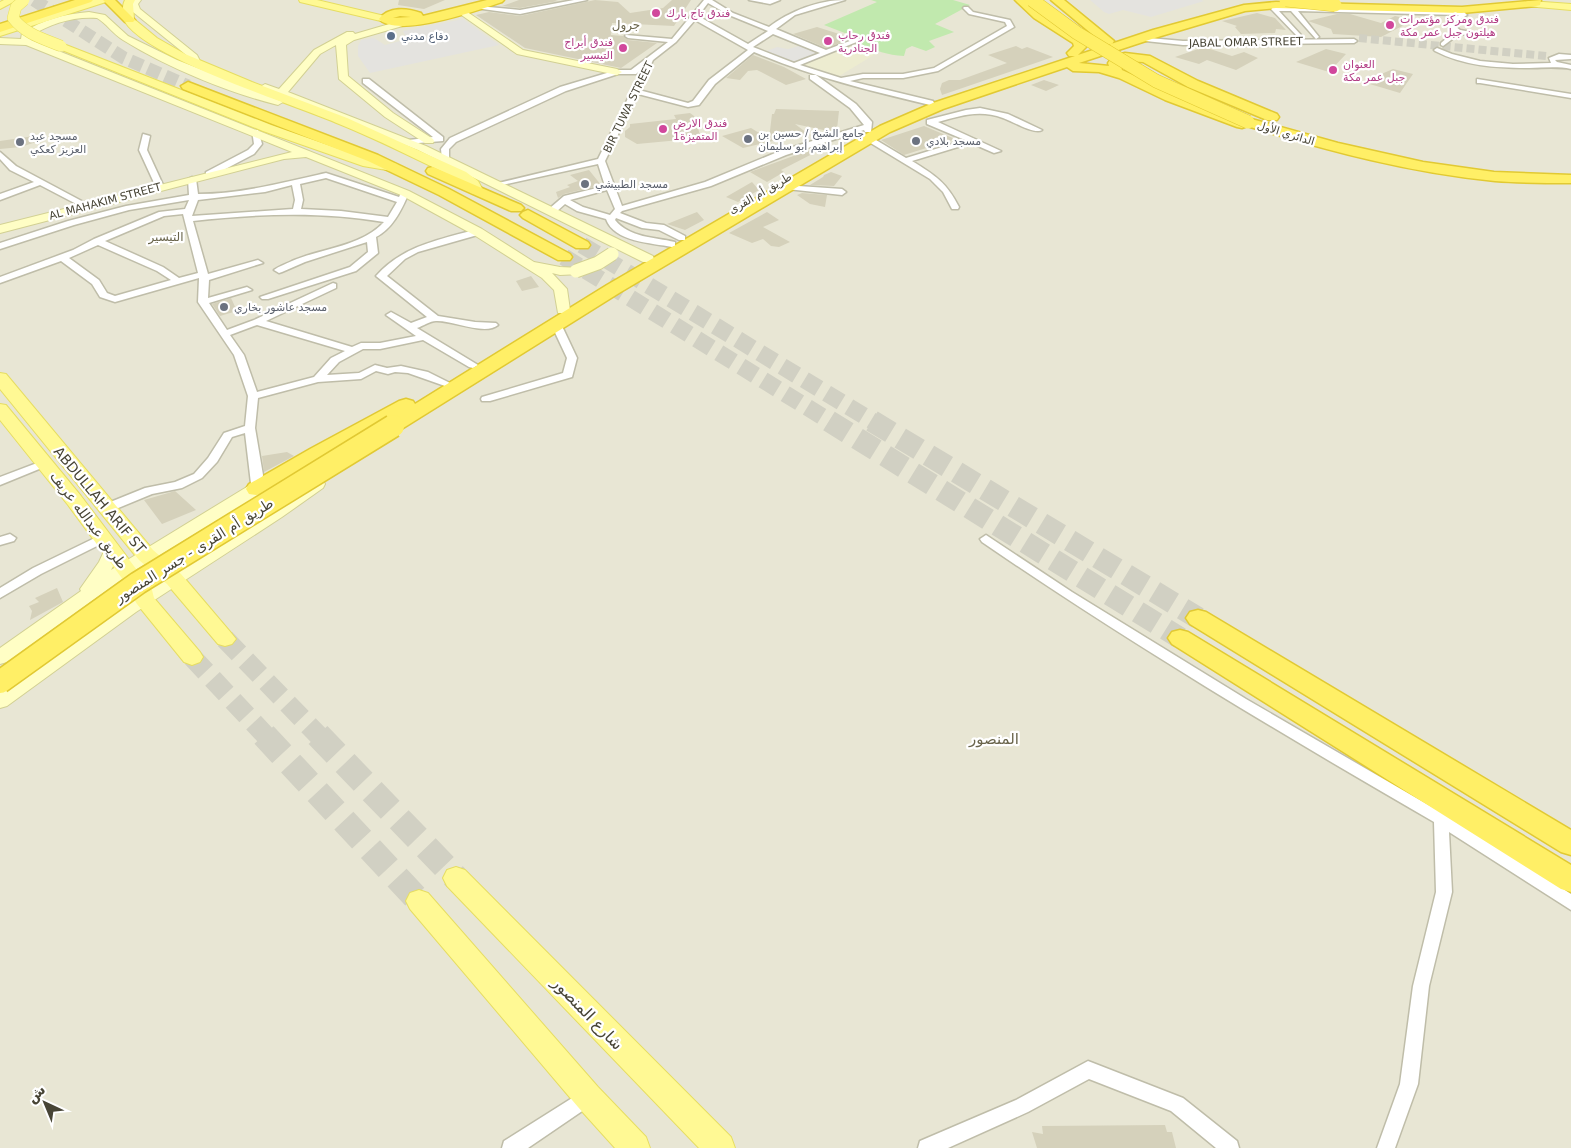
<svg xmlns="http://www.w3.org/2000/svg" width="1571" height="1148" font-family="'DejaVu Sans','Noto Naskh Arabic',sans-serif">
<rect width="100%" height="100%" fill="#f4f3e6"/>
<path fill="#e8e6d4" d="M0,0H1571V1148H0Z"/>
<path fill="#edecd0" d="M851,45L877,53L836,78L800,66Z"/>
<path fill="#c1e9ae" d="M871,0H953L970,5L935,24L954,32L929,41L935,47L926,51L912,46L906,49L904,56C887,55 876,51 861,44L863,40L824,25L877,2Z"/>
<path fill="#e4e3df" d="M1090,0H1201L1204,1L1151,17L1123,10L1109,14L1104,12Z
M463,19L499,45L370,73L358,56V46L361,40L374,38L385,45L407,39L403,31Z
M803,45L822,53L794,63L764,52L777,47L788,49Z"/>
<path fill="#d5d1bb" d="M399,0H445L424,9L398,5Z
M519,0H555L558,1L520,8L502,6Z
M595,0L618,2L630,13L663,8L672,0H691L674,26L612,23L611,35L623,36L628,40L657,43L621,68L525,48L476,15L489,12L520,16Z
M1257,13L1275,18L1286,30L1276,29L1275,33L1241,34L1235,27L1237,26L1222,21Z
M1337,14H1350L1381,23L1395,16L1414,20L1381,37L1333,34L1331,29L1308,21Z
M817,27L836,33L853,38L826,48L793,34Z
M1016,46L1022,49L1027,47L1053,57L942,95L940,89L942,83L949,80H960L1007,63L988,55Z
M1204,47L1232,56L1244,52L1258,58L1236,70L1207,60L1199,64L1175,57Z
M1326,49L1346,54L1329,72L1296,62Z
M753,55L784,67L806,79L786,85L757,70L748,71L740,80L726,78Z
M1393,69L1413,74L1400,93L1363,82Z
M1044,80L1059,85L1046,91L1031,85Z
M776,109L839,111L837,129L828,131L795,124L807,133L743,148L722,136L751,128L769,139L772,114H774Z
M690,113L694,116L701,138L637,144L625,137V131L630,127V124L676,119L674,115Z
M924,126L955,139L904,155L881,140Z
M41,135L42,140L21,147L0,149V141Z
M818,147L820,150L781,170L784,172L767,182L750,172Z
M589,170L601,185L564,194L558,198L556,192L570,187L567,185L578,181L570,175Z
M831,172L842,176L834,186L810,185L823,177L824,175Z
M752,182L759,190L738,202L726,197Z
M802,193L827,195L825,207L810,204L797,195Z
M697,212L704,220L685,230L667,224Z
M767,212L779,220L763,227L790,242L779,247L771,246L763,239L752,243L729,233Z
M531,276L539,287L522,291L516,281Z
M231,298L237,311L220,316L212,304Z
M287,452L294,456L264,472L262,456Z
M175,491L196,510L162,524L144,500Z
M57,588L63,602L30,620L32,611L29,606L39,602L35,598Z
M1165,1125L1167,1132H1172L1176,1148H1037L1032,1132L1043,1134L1042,1126Z"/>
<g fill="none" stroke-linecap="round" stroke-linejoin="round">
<path stroke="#d1d0c3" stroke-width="8" stroke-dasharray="8 4" stroke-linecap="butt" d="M1359,38L1546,56"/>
<path stroke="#d1d0c3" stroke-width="20" stroke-dasharray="20 10" stroke-linecap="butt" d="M225,639L319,736
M192,657L266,736"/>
<path stroke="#d1d0c3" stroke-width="26" stroke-dasharray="26 13" stroke-linecap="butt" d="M264,735L419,901
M318,735L456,878"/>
<path stroke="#d1d0c3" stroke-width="13" stroke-dasharray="13 6" stroke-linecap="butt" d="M34,0L124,58L188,86"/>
<path stroke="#d1d0c3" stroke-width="17" stroke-dasharray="17 9" stroke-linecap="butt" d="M582,245L874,422
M564,257L831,422"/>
<path stroke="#d1d0c3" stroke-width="22" stroke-dasharray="22 11" stroke-linecap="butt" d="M829,421L1180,638
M872,421L1198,618"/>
<defs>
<path id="street" d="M574,0H587L520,14L475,8L478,6L520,10Z
M704,0H712L733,13L769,27C790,11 819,0 845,0L795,15L776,29L826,50L855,39H859V41L800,65L841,78L863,74H903L934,68L1007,26L1005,22L969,14L963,8L964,7H968L973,12L1010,20L1014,27L938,71L903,78H863L850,81L933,101L934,103L930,105C870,91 810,76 754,52L715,84L699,105L688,107L638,94L605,161L622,206L705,182L780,151L864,125L850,108L810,79V75H816L856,104L872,122L871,132H865L864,130L786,155L711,186L622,211L620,213L646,223L664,225L685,236V240H679L659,230L642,228L616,218L615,220C630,238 654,237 675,242V246L672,247C652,243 614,242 606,219L577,211L565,204L556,212H550V208L564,196L605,186L598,164L498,186L494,184L598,159L643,68L636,74H618L566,91L456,142L449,149V161L442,159L441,149L450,138L560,87L617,70H631L668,42L628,38L625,36L626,35L672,39ZM708,3L729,15L768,31L748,44L698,16ZM695,20L748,50L709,80L693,101L688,103L639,90L653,60L676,42ZM773,34L820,53L794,63L753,47ZM607,190L615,209L610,215L583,207L570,200Z
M749,0H780L770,4Z
M1292,7L1463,11L1467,15L1456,22L1455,26L1460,30L1483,34L1480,36L1459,34L1443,46L1441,45V43L1454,32L1449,27L1450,21L1459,15L1298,11L1319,37L1316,39L1291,11H1279L1301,35V37L1299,38L1271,9L1274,7Z
M1138,37L1183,41L1354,39L1357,41L1354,43L1183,45L1136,40V38Z
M1437,48L1452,54L1480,61L1513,64L1551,63L1549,58L1559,54L1571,55V59L1555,60L1557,62L1571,65V69C1557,66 1543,68 1529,68C1496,68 1464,66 1435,51L1434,50Z
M363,79H369L443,137V141L406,144V140H409L433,137L363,83Z
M1477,79L1571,94V98L1480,83H1477Z
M980,108L1008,114L1042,130C1035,135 1012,121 1003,118C979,109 960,116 938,122L1001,151L994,153L971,143L912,161C935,175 947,183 959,207L958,209H952L943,192L930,179L864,139L871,137L906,158L965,140L927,124V120L966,110Z
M252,130H258L262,144L254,154L212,176H206V172L248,150L254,144Z
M143,134L150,136L147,150L164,187L163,189L156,187L139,150Z
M0,152L16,166L91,206L84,208L40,185L0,200V194L34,182L10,170L0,159Z
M326,173L399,197L401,193L408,195C401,211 392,229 376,237L378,253L356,271L268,299H262L260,297L350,267L368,252L367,242L305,262L282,272L279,273L274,270C279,266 286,264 292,261C322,248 361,247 384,222C320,211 257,214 193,221L208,274L258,260L263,263L209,280L208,298L247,287L252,290L209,303L227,330L254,320L333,283L336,284V288L266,321L352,347L361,343H380L416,336L386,315L391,312L411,323L427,317L376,276C402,246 441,239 478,229L482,232L481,234L418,252L405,259L387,276L438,316L475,322L496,323L498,325C485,336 452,320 436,321C430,321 423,326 417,328L478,365L473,368L469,367L423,340L380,349H363L339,362L327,375L359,373L375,365L387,368L401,366L428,372L450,383L445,386L408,373L395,372L388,374L376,371L361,379L318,382L258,398L255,428L263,475L260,492H252L245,433L232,437L217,462L202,478L182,488L152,494L111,511H103L101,508L103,505L145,488L175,482L194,474L208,458L224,433L245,426L248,396L234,355L198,302L199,278L115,302L100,297L92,284L61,261L0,283V277L73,250L94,239L159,212L185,209L189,200L129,210L74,225L0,249V243L68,221L126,206L189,195L188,179L192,177L196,179L198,194C241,194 285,182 326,173ZM326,178L397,202L388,217L341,211L301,209L303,200L300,184ZM292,185L295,200L293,209L192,216L198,200L265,192ZM183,214L198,273L179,278L163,267L105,241L164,216ZM98,245L157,271L171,280L115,296L107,293L99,280L69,258ZM257,325L345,351L331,358L314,377L257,392L244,355L230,335Z
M784,185L842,189L846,192L842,195L787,189H784Z
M556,321L561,324L577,358L572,377L490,401H482L481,399L482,397L563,373L567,358L551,324Z
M45,460L49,461L51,463L49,465L0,485V477Z
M10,534L16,538L14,541L0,545V537Z
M103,534L107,535L109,538L107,541L41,574L0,598V588L33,568Z
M986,535L1072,592L1246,699L1461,824L1571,894V910L1449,832L1452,892L1429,986L1418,1084L1395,1148H1377L1400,1084L1413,986L1436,892L1434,822C1280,733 1128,642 982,542L980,539Z
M1088,1061L1183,1098L1237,1141L1239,1148H1216L1171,1111L1089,1079L1028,1112L948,1148H918L920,1141L1016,1100Z
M588,1088L594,1091L597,1097L594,1103L528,1148H502L504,1141Z"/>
<path id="secondary" d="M132,0H141L138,4L140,9L197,55L201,63L199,65H193L190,58L133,12L130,4Z
M463,9L523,50L617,69L622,72L617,75L517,54L460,14V10Z
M89,12L105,15L128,36L177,60L283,102L278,105C229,93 166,67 123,40C113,34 106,23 97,18C74,16 50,24 30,36L31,40L409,191L482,229L534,262L560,267L581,268L582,271L581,274L560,275L552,273L567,289L570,310L568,313H558L554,290L542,278L474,235L401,195L306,157L284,159L0,233V225L292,152L26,45L0,44V38L21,39L22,33C42,20 65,14 89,12Z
M403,20L406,21V25L354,40L346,45L348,76L393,113L433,139L434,141L433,143H425L385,117L339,79L336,45L320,54L288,92L426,146L653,256L654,259L653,262H643L418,150L260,87L265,84L279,89L314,50L347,32H353L355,34Z
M317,479L323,480L325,484L323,488L282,517L136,612L7,706L0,708V691L124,604L270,509L311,480Z
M256,484L262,485L264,489L262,493L132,572L7,662L0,664V648L81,591L80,589L99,562L106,547L112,545L118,547L121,551L111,570L250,485Z"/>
<path id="primary" d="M4,0H17L0,9V2Z
M92,0H107L106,2L0,36V30Z
M125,0H135L133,4L134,19L157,38L185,54L252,82L347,118L466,172L478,181L483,190L476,194L471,193L467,186L456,178C417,160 379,140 339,124C293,104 150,60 125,22C122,17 122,5 125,0Z
M299,0H317L389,17L390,19L385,22L300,2Z
M1530,1L1571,4V10L1526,6V2Z
M61,43L271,125L370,160L397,164L398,167L392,171L363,166L263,131L57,48L56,46L57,44Z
M0,373L6,374L153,550L181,574L232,634L236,639L232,644L225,646L218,644L167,584L139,560L0,389Z
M0,404L6,405L81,496L152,590L154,598L200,652L203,657L200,662L192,665L184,662L137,604L134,599L135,596L68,505L0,420Z
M456,867L465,870L731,1137L735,1148H699L447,886L443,878L447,870Z
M419,890L428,893L598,1087L646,1137L650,1148H615L578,1107L410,909L406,901L410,893Z"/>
<path id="highway" d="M75,0H93L91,2L0,32V24Z
M103,0H115L135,20L133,22H125Z
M487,0H504L502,2C479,10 397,39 379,19C389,6 407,8 421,13L423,16ZM400,16L411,17L393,18Z
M1015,0H1028L1042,14L1083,38L1086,47L1078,55L1153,30L1244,5L1276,2L1462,7L1541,0L1540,5L1536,6L1462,13L1276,8L1245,11L1161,36L1079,63L1109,66L1108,63L1113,56L1125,53L1150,56L1198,81L1277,114L1279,117L1277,120H1267L1188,87L1143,62L1125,61L1120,63L1122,70L1175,94L1243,120L1248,118L1338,143L1423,162L1494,172L1571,175V183C1546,183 1520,183 1495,181C1411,173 1328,151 1247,126L1242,128L1237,127L1165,100L1119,78L1099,72L1073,71L1067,67L943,109L890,132L619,293L400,430L393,432L386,430L384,425L263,494L256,495L249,494L246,489L249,484L310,449L399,401L406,399L413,401L415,404L607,285L880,126L933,103L1075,56H1069L1067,53L1074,46L1073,43L1034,18Z
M1051,0H1064L1114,41L1112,44H1104Z
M188,82L378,155L449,189L570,254L572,257L570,260H558L439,195L368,161L183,89L181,86Z
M433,167L521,205L524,208L521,211H511L428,174L426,171L428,168Z
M528,210L588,242L590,245L588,248H576L523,218L520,215L523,212Z
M1198,610L1206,612L1571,830V855L1561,852L1190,624L1186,618L1190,612Z
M1180,630L1188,632L1571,865V892L1561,889L1172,644L1168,638L1172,632Z"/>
</defs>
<use href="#street" stroke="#bfbda9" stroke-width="3"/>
<use href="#secondary" stroke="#d2d093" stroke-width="2"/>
<use href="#primary" stroke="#e6dd62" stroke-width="2"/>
<use href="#highway" stroke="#e1c933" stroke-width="3"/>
<use href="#street" fill="#fff" fill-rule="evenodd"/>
<use href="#secondary" fill="#fffec5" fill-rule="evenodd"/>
<use href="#primary" fill="#fff994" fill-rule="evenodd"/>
<use href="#highway" fill="#ffef66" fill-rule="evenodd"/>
<defs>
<path id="secondary-bridge" d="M576,271L598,263L612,254"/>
<path id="primary-bridge" d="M24,0L16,7L13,18C25,34 44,39 61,46"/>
<path id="highway-bridge-far1" d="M1032,0L1077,33L1156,81L1248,122
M1286,0L1335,5"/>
<path id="highway-bridge" d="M0,682L138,583L393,426"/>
</defs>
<use href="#secondary-bridge" stroke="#d2d093" stroke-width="15" stroke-linecap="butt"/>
<use href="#primary-bridge" stroke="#e6dd62" stroke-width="12" stroke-linecap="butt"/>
<use href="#highway-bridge-far1" stroke="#e1c933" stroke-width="14" stroke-linecap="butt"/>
<use href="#highway-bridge" stroke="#e1c933" stroke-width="25" stroke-linecap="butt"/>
<use href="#secondary-bridge" stroke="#fffec5" stroke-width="13"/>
<use href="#primary-bridge" stroke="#fff994" stroke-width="11"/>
<use href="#highway-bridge-far1" stroke="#ffef66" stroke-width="13"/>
<use href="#highway-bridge" stroke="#ffef66" stroke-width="22"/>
</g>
<g fill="#d1479c" stroke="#fff" stroke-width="2">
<circle cx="656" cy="13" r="5"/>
<circle cx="1390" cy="25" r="5"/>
<circle cx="828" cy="41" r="5"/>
<circle cx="623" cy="48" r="5"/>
<circle cx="1333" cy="70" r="5"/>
<circle cx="663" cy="129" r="5"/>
</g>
<circle fill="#5c6f8a" stroke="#fff" stroke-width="2" cx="391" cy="36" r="5"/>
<g fill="#6b7280" stroke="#fff" stroke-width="2">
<circle cx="748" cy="139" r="5"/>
<circle cx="916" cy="141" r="5"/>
<circle cx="20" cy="142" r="5"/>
<circle cx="585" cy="184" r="5"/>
<circle cx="224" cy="307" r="5"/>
</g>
<g text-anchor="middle" stroke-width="4.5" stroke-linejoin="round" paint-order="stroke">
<g font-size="11" fill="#b23c85" stroke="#fff" text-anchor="start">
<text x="666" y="17">فندق تاج بارك</text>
<text x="1400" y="23">فندق ومركز مؤتمرات<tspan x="1400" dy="13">هيلتون جبل عمر مكة</tspan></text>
<text x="838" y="39">فندق رحاب<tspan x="838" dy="13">الجنادرية</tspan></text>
<text x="613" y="46" text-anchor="end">فندق أبراج<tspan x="613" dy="13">التيسير</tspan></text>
<text x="1343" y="68">العنوان<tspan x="1343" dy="13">جبل عمر مكة</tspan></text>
<text x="673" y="127">فندق الارض<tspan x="673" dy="13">المتميزة1</tspan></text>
</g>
<g font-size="11" fill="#4e5e75" stroke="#fff" text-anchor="start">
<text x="401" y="40">دفاع مدني</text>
</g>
<g font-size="11" fill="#474435" stroke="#fff">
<text transform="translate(1246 42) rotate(-1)" y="4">JABAL OMAR STREET</text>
<text transform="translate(628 107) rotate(-64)" y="4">BIR TUWA STREET</text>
<text transform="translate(1286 133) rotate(17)" y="4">الدائري الأول</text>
<text transform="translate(760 193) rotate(-30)" y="4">طريق أم القرى</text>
<text transform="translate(105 201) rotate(-15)" y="4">AL MAHAKIM STREET</text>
</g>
<g font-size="11" fill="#5b616d" stroke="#fff" text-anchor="start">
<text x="758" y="137">جامع الشيخ / حسين بن<tspan x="758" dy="13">إبراهيم أبو سليمان</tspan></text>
<text x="30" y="140">مسجد عبد<tspan x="30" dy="13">العزيز كعكي</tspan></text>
<text x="926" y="145">مسجد بلادي</text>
<text x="595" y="188">مسجد الطبيشي</text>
<text x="234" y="311">مسجد عاشور بخاري</text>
</g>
<g font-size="12" fill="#6a654c" stroke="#fff">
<text x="626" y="29">جرول</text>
<text x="166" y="241">التيسير</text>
</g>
<g font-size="14" fill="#474435" stroke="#fff">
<text transform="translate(100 500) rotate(50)" y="5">ABDULLAH ARIF ST</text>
<text transform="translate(89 520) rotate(53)" y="5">طريق عبدالله عريف</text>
<text transform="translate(194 550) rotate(-32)" y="5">طريق أم القرى - جسر المنصور</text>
</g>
<g font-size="15" fill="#6a654c" stroke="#fff">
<text x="994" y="744">المنصور</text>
</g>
<g font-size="16" fill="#474435" stroke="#fff">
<text transform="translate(588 1013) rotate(46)" y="6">شارع المنصور</text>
</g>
</g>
<g transform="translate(45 1103) rotate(316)" stroke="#ffffff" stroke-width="4" paint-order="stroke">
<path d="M0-4L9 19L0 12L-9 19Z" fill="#474435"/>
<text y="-8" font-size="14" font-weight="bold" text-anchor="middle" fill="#474435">ش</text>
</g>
</svg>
